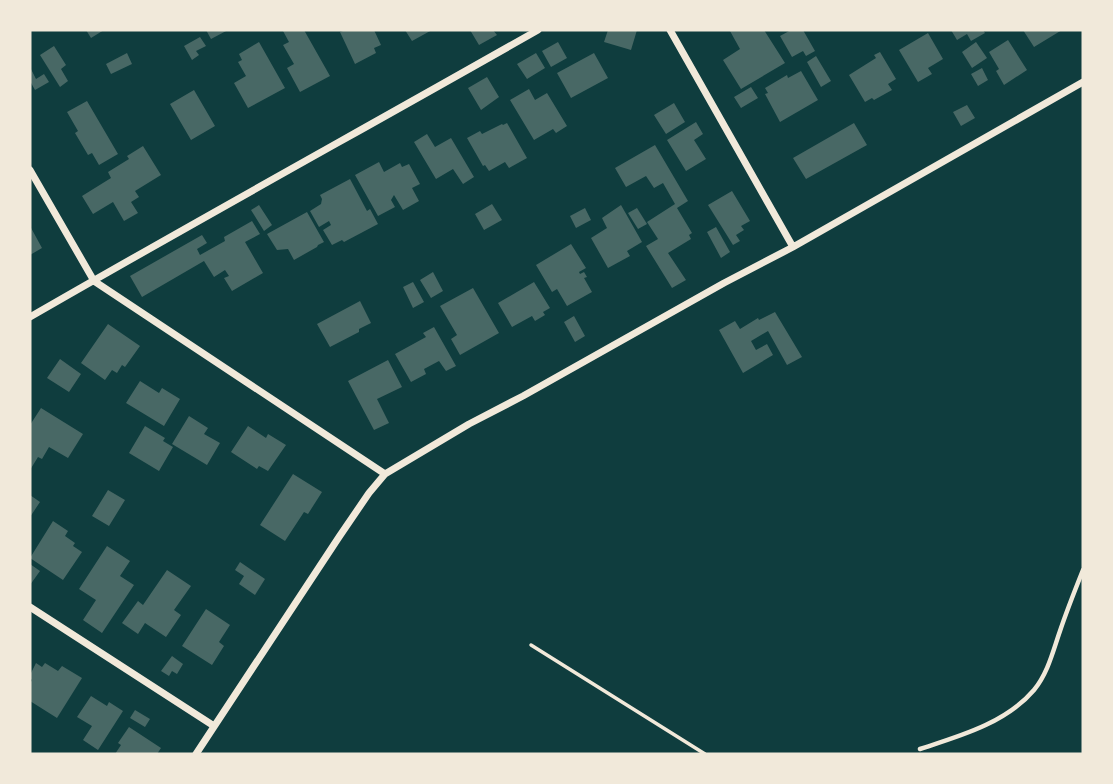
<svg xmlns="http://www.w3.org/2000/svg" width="1113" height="784" font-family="'Source Sans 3',sans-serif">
<rect width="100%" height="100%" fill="#0f3d3e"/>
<path fill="#486865" d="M86,30H104L91,38Z
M206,30H228L211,39Z
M286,30H304L330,76L300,92L287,68L294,64L283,45L289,42L283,31Z
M346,30H374L381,45L374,48L376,53L355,64L340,32Z
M405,30H432L412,41Z
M470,30H493L497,35L479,45Z
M608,30H637L631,50L604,42Z
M732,30H764L785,63L741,89L723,60L740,49L730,31Z
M791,30H803L815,51L806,56L803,51L792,57L780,36Z
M951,30H983L985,33L971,41L967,34L957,40Z
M1023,30H1062L1034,47Z
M928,33L943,59L928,68L932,74L918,82L899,50Z
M200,37L206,46L196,51L199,55L192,60L184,46Z
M1008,40L1027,70L1004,85L996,71L999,69L989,52Z
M259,42L285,88L248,108L234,83L246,76L238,62L242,60L239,54Z
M558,42L567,58L551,67L542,51Z
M976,42L987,58L972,68L962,52Z
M54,46L66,65L61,69L68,81L60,87L40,55Z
M880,52L896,79L888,84L892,90L874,100L872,98L865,102L849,75L876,58L874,55Z
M127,53L132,64L111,74L106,64Z
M536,53L545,68L527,79L517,64Z
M594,53L608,78L571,98L557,73Z
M816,56L831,81L821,87L807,62Z
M30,67L36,79L44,74L49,82L35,90L30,81Z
M982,68L988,80L978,86L971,74Z
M801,71L818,100L780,122L765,94L768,93L765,88L787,75L788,78Z
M487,77L499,97L481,110L468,88Z
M751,87L758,98L741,108L734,97Z
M529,89L535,100L547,93L567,126L556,133L553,129L534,140L510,100Z
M194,90L215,126L191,140L170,104Z
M87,101L118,154L99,165L92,153L88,155L75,133L78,131L67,112Z
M674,103L685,122L666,134L654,115Z
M967,105L975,118L961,126L953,112Z
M696,122L703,134L694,140L706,159L686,171L667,140Z
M507,123L527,158L509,168L505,162L489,171L485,165L483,166L467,138L480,131L482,134L502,124L503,125Z
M854,123L867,145L806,179L793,158Z
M427,134L435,147L451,138L474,177L463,184L453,169L436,179L414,142Z
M655,145L688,201L677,208L692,233L689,235L691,239L668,253L686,280L672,288L646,246L658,239L647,222L675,204L663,183L654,188L646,176L626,187L615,168Z
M143,146L161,175L135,191L139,197L131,202L138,213L124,221L113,202L93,214L82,196L111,178L108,172L129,159L127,156Z
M379,162L384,172L400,163L402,167L409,164L420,184L412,188L419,201L403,210L394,195L391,200L395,207L378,216L355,175Z
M350,179L367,211L370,209L378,224L344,242L342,240L332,245L323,230L331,225L329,221L319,227L310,211L321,204L322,199L320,195Z
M732,191L750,221L741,226L744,230L736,235L740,241L733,245L708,205Z
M492,204L502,220L484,230L475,214Z
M259,205L272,225L264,231L251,210Z
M621,205L642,242L627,251L630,256L608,268L591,238L607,228L602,218Z
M585,208L591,220L576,228L570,216Z
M637,208L647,224L638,229L628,213Z
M307,212L324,242L318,245L317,247L294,260L288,249L277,250L267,234Z
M252,221L260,234L245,242L263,273L232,291L224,278L229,276L225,270L214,277L204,261L142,297L130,276L202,235L207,243L197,249L200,255L225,241L224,237Z
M30,226L42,248L30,255Z
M716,227L730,252L721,258L707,232Z
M571,244L586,268L579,272L580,274L584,272L587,277L584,278L592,292L567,306L557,289L552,292L536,265Z
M433,272L443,291L431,298L420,280Z
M413,282L424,302L413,308L403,287Z
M534,282L550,308L543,312L545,315L535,321L532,316L512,327L498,303Z
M473,288L499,333L460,355L451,339L457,335L440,306Z
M360,301L371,323L359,329V332L330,347L317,324Z
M775,312L802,357L787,365L768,331L751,341L756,350L767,344L773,355L743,373L719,330L735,321L740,329L758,318L759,320Z
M574,316L585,336L575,342L564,322Z
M108,324L140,346L125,367L122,365L117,373L112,370L105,380L81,363Z
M434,327L456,366L446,371L439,361L424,369L426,374L411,382L395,354L426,337L423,333Z
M60,359L81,374L69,392L47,378Z
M388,360L402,387L377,399L389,423L374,430L348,381Z
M140,381L159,393L162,388L180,399L164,426L126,403Z
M41,408L83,434L68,458L49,447L42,459L38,457L30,470V425Z
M189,416L208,428L204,434L220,443L207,465L172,444Z
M145,426L165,438L163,441L173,447L159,471L129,453Z
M248,426L266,438L268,434L286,445L268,471L259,466L257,469L231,452Z
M293,474L322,492L308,514L304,512L285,541L260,525Z
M108,490L125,500L109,526L92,516Z
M30,495L40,502L30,517Z
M53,521L68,531L65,536L75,543L73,546L82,552L63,580L30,558Z
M107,546L130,561L120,576L134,585L102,633L83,620L96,600L79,589Z
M240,562L265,579L255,595L239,584L244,576L235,570Z
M30,564L40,571L30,585Z
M167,570L191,586L174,610L181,615L166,637L145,623L138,634L122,623L138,601L143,605Z
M206,609L230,625L219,642L224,646L212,665L182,646Z
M172,656L183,664L177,674L172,671L169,676L161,671Z
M36,663L42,667L45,663L58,671L62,666L82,678L57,718L30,701V684L32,680L30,678V675Z
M91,696L107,706L109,702L123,711L98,750L83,740L92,726L77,717Z
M135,710L150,719L145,727L130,718Z
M129,727L161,748L157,754H115L121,745L118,743Z"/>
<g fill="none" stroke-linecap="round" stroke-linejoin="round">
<path stroke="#f1e9da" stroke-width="3.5" d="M531,645L705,754"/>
<path stroke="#f1e9da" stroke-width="4.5" d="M920,749C960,736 1006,723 1034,690C1048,673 1053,651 1060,631C1067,610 1075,590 1083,570"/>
<path stroke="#f1e9da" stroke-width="7" d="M670,30L793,247
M30,170L94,281L385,474
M30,317C198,220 369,126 538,30
M30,607L214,726
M196,754L339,537L369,493L385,474L469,424L523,396L724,283L793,247L1083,82"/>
</g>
<rect width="1113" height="784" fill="none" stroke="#f1e9da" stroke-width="63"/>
</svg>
